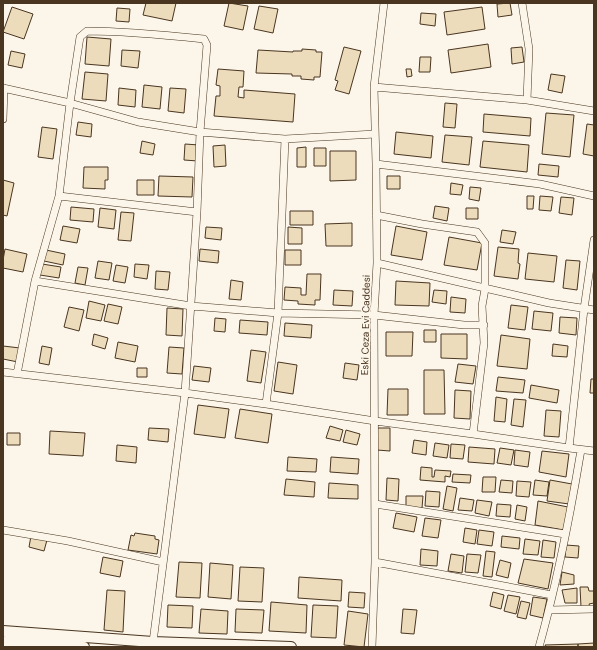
<svg xmlns="http://www.w3.org/2000/svg" width="597" height="650" font-family="'DM Sans',sans-serif">
<rect width="100%" height="100%" fill="#fbf6e9"/>
<path fill="#ecdcbc" stroke="#4a3520" d="M146,3H176L172,21L143,15Z
M229,3L248,6L243,30L224,26Z
M510,3L512,15L498,17L497,4Z
M259,6L278,9L273,33L254,29Z
M12,7L33,14L24,39L3,32Z
M482,7L485,29L447,35L444,12Z
M117,8L130,9L129,22L116,21Z
M421,13L436,14L435,26L420,24Z
M87,37L111,39L109,66L85,64Z
M488,44L491,67L451,73L448,50Z
M344,47L361,51L349,94L335,90L338,81L335,80Z
M522,47L524,62L512,64L511,48Z
M302,49L316,50V52H322L320,77H314V80L301,79V76H292V74L256,73L258,50L293,52V51H302Z
M122,50L140,51L138,68L121,66Z
M11,51L25,54L22,68L8,65Z
M420,57H431L430,72H419Z
M218,69L244,71L243,87H239L238,97L244,98V90L295,94L293,122L214,116L216,96H220V86L216,85Z
M406,69H411L412,76L407,77Z
M85,72L108,74L106,101L82,99Z
M551,74L565,76L562,93L548,90Z
M144,85L162,87L160,109L142,107Z
M119,88L136,90L135,107L118,105Z
M170,88L186,89L184,113L168,111Z
M445,103L457,104L455,128L443,127Z
M546,113L574,115L570,157L542,154Z
M484,114L531,118L530,136L483,132Z
M78,122L92,124L91,137L76,135Z
M587,124L594,125V156L583,154Z
M42,127L57,129L53,159L38,157Z
M396,132L433,136L431,158L394,154Z
M445,135L472,137L469,165L442,162Z
M142,141L155,144L153,155L140,153Z
M483,141L529,145L527,172L480,167Z
M185,144L199,145L198,161L184,160Z
M225,145L226,166L214,167L213,146Z
M306,147V167H297V148Z
M314,148H326V166H314Z
M330,151H356V180L330,181Z
M539,164L559,166L558,177L538,175Z
M84,167H108V180H105V189L83,188Z
M159,176L193,177L192,197L158,196Z
M387,176H400V189H387Z
M3,180L14,183L7,216L3,215Z
M137,180H154V195H137Z
M451,183L463,185L461,195L450,194Z
M470,187L481,188L479,201L469,199Z
M527,196H534L533,209H527Z
M540,196L553,197L551,211L539,210Z
M561,197L574,198L572,215L559,213Z
M435,206L449,208L447,221L433,218Z
M71,207L94,209L93,222L70,220Z
M100,208L116,210L114,229L98,227Z
M466,208H478V219H466Z
M290,211H313V225H290Z
M121,212L134,213L131,241L118,240Z
M352,223V246H326L325,224Z
M63,226L80,229L77,243L60,240Z
M396,226L427,232L422,260L391,255Z
M206,227L222,228L221,240L205,238Z
M288,227L302,228V244H288Z
M502,230L516,232L513,244L500,242Z
M449,237L482,243L477,270L444,265Z
M498,247L519,249L518,263L520,264L518,279L494,276Z
M5,249L27,254L23,272L3,268V260Z
M200,249L219,251L218,263L199,261Z
M46,250L65,254L63,265L44,261Z
M285,250H301V265H285Z
M528,253L557,256L554,282L525,279Z
M566,260L580,261L577,290L563,288Z
M98,261L112,263L109,280L95,278Z
M42,264L61,267L59,278L40,275Z
M135,264L149,265L147,279L134,277Z
M116,265L128,267L125,283L113,281Z
M78,267L88,268L85,285L75,283Z
M156,271L170,272L168,290L155,289Z
M307,274H321L320,300H315V305L298,304V301L284,300L285,287L301,288V295H306Z
M231,280L243,282L241,300L229,299Z
M396,281L430,283L429,306L395,305Z
M334,290L353,291L352,306L333,305Z
M434,290L447,291L446,304L432,302Z
M451,297L466,299L465,313L450,312Z
M89,301L105,305L101,321L86,318Z
M108,304L122,307L118,324L104,321Z
M511,305L528,307L525,330L508,328Z
M69,307L84,310L79,331L64,327Z
M167,308L183,309L182,336L166,335Z
M534,311L553,313L551,331L532,329Z
M560,317L577,318L576,335L559,333Z
M215,318L226,319L225,332L214,331Z
M240,320L268,322L267,335L239,333Z
M285,323L312,325L311,338L284,336Z
M424,330H436V342H424Z
M386,332H413L412,356H386Z
M94,334L108,338L105,349L92,345Z
M441,334H467V359L441,358Z
M501,335L530,339L527,369L497,366Z
M118,342L138,346L135,362L115,358Z
M553,344L568,346L567,357L552,356Z
M3,346L20,348L18,362L3,359Z
M42,346L52,348L49,365L39,363Z
M169,347L184,348L182,374L167,373Z
M251,350L266,352L261,383L247,381Z
M278,362L297,365L293,394L274,391Z
M345,363L359,365L357,380L343,378Z
M458,364L476,366L473,384L455,382Z
M194,366L211,368L209,382L192,380Z
M137,368H147V377H137Z
M424,370H444L445,414H424Z
M498,377L525,380L523,393L496,391Z
M591,379H594V393H590Z
M531,385L559,390L557,403L529,398Z
M388,389H408V415H387Z
M455,390L471,391L470,419L454,418Z
M496,397L507,399L505,422L494,421Z
M514,399L526,400L523,427L511,425Z
M198,405L229,409L225,438L194,434Z
M240,409L272,414L268,443L235,438Z
M546,410L561,411L559,437L544,436Z
M330,426L343,430L340,441L326,438Z
M149,428L169,429L168,442L148,440Z
M377,428H390V451L377,450Z
M346,430L360,434L357,445L343,442Z
M50,431L85,433L83,456L49,454Z
M7,433H20V445H7Z
M414,440L427,442L426,455L412,453Z
M435,443L449,445L447,458L433,456Z
M451,444L465,445L463,459L450,458Z
M117,445L137,447L136,463L116,461Z
M469,447L495,449L494,464L468,462Z
M500,448L514,450L511,465L497,463Z
M515,450L530,452L528,467L514,465Z
M542,451L569,454L566,477L539,472Z
M288,457L317,459L316,472L287,471Z
M331,457L359,459L358,474L330,472Z
M421,467L432,468V477H434L435,470L451,471L450,477L445,476V482L420,480Z
M453,474L471,475L470,483L452,482Z
M483,477H496L495,492H482Z
M387,478L399,479L398,501L386,500Z
M286,479L315,482L314,497L284,495Z
M501,480L513,481L512,493L499,492Z
M535,480L549,482L547,496L533,495Z
M550,480L572,484L569,504L547,501Z
M517,481L531,482L529,497L516,496Z
M329,483L358,485V499L328,498Z
M447,486L457,488L453,511L443,509Z
M426,491L440,492L439,507L425,506Z
M406,496H423L422,508L406,507Z
M460,498L474,500L472,511L458,510Z
M477,500L492,502L489,516L475,513Z
M538,501L568,507L564,530L535,525Z
M497,504L511,505L510,517L496,516Z
M517,505L527,507L525,521L515,519Z
M396,513L417,517L414,532L393,528Z
M425,518L441,520L438,538L422,536Z
M465,528L477,530L475,544L463,542Z
M479,530L494,532L492,546L477,544Z
M135,533L155,536V539L159,540L157,554L128,550L131,535L134,536Z
M31,536L47,540L44,551L29,547Z
M502,536L520,538L519,549L501,547Z
M525,539L540,541L538,555L523,554Z
M543,540L556,542L554,558L541,557Z
M566,545L579,546L578,558L565,557Z
M421,549L438,551L437,566L420,565Z
M486,551L495,552L492,577L483,576Z
M451,554L464,556L462,573L448,571Z
M467,554L481,555L478,573L465,572Z
M103,557L123,561L120,577L100,573Z
M524,559L553,563L548,589L518,583Z
M500,560L511,563L508,578L496,575Z
M179,562L202,563L200,598L176,597Z
M210,563L233,565L231,599L208,597Z
M240,567L264,568L262,602L238,601Z
M562,572L574,575V584L560,585Z
M299,577L342,580L341,601L298,598Z
M580,587H588L589,591H594V603L589,604L590,607H581Z
M577,588V603H565L562,590Z
M107,590L125,591L123,632L104,630Z
M349,592L365,593L364,608L348,607Z
M493,592L504,595L501,609L490,606Z
M508,595L520,597L516,614L504,611Z
M533,597L547,599L543,618L530,615Z
M521,601L530,603L526,619L517,617Z
M271,602L307,605L306,633L269,631Z
M168,605L193,606L192,628L167,627Z
M313,605L338,606L336,638L311,637Z
M201,609L228,611L227,634L199,633Z
M236,609L264,610L262,633L235,632Z
M403,609L417,610L414,634L401,633Z
M348,611L368,614L364,647L344,645Z
M594,643V647H578V644Z
M578,644V647H546L545,645Z"/>
<g fill="none" stroke-linecap="round" stroke-linejoin="round">
<defs>
<path id="minor" d="M522,3L529,49L527,100
M374,87L527,100L594,111
M3,88L70,103L138,122L200,132L285,139L375,134
M3,119L4,88
M376,164L540,184L594,196
M59,196L197,212
M376,215L422,224L477,232L485,243V289L482,306L484,343L473,434
M377,263L549,303L594,310
M35,281L191,306L278,313L374,315L464,325H484
M3,372L185,393L266,404L375,421L473,434L569,448L594,451
M17,374L35,281L59,196L70,103L80,37L87,31C126,31 165,35 204,39L207,45L200,132L197,212L185,393L153,642
M266,404L278,313L285,139
M569,448L584,309L594,240
M375,504L565,534
M3,530L68,541L163,562
M375,562L552,595
M550,610L594,609
M372,647L375,562L374,315L377,263L376,164L374,87L384,3
M539,647C557,583 570,516 581,450"/>
<path id="secondary" d="M3,631L153,642L291,647
M3,641L84,647"/>
</defs>
<use href="#minor" stroke="#4a3520" stroke-width="8"/>
<use href="#secondary" stroke="#4a3520" stroke-width="12"/>
<use href="#minor" stroke="#fbf6e9" stroke-width="7"/>
<use href="#secondary" stroke="#fbf6e9" stroke-width="10"/>
</g>
<g text-anchor="middle" stroke-width="3" stroke-linejoin="round" paint-order="stroke">
<g font-size="10" fill="#4a3520" stroke="#fbf6e9">
<text transform="translate(365 325) rotate(-89)" y="4">Eski Ceza Evi Caddesi</text>
</g>
</g>
<rect width="597" height="650" fill="none" stroke="#4a3520" stroke-width="8"/>
</svg>
